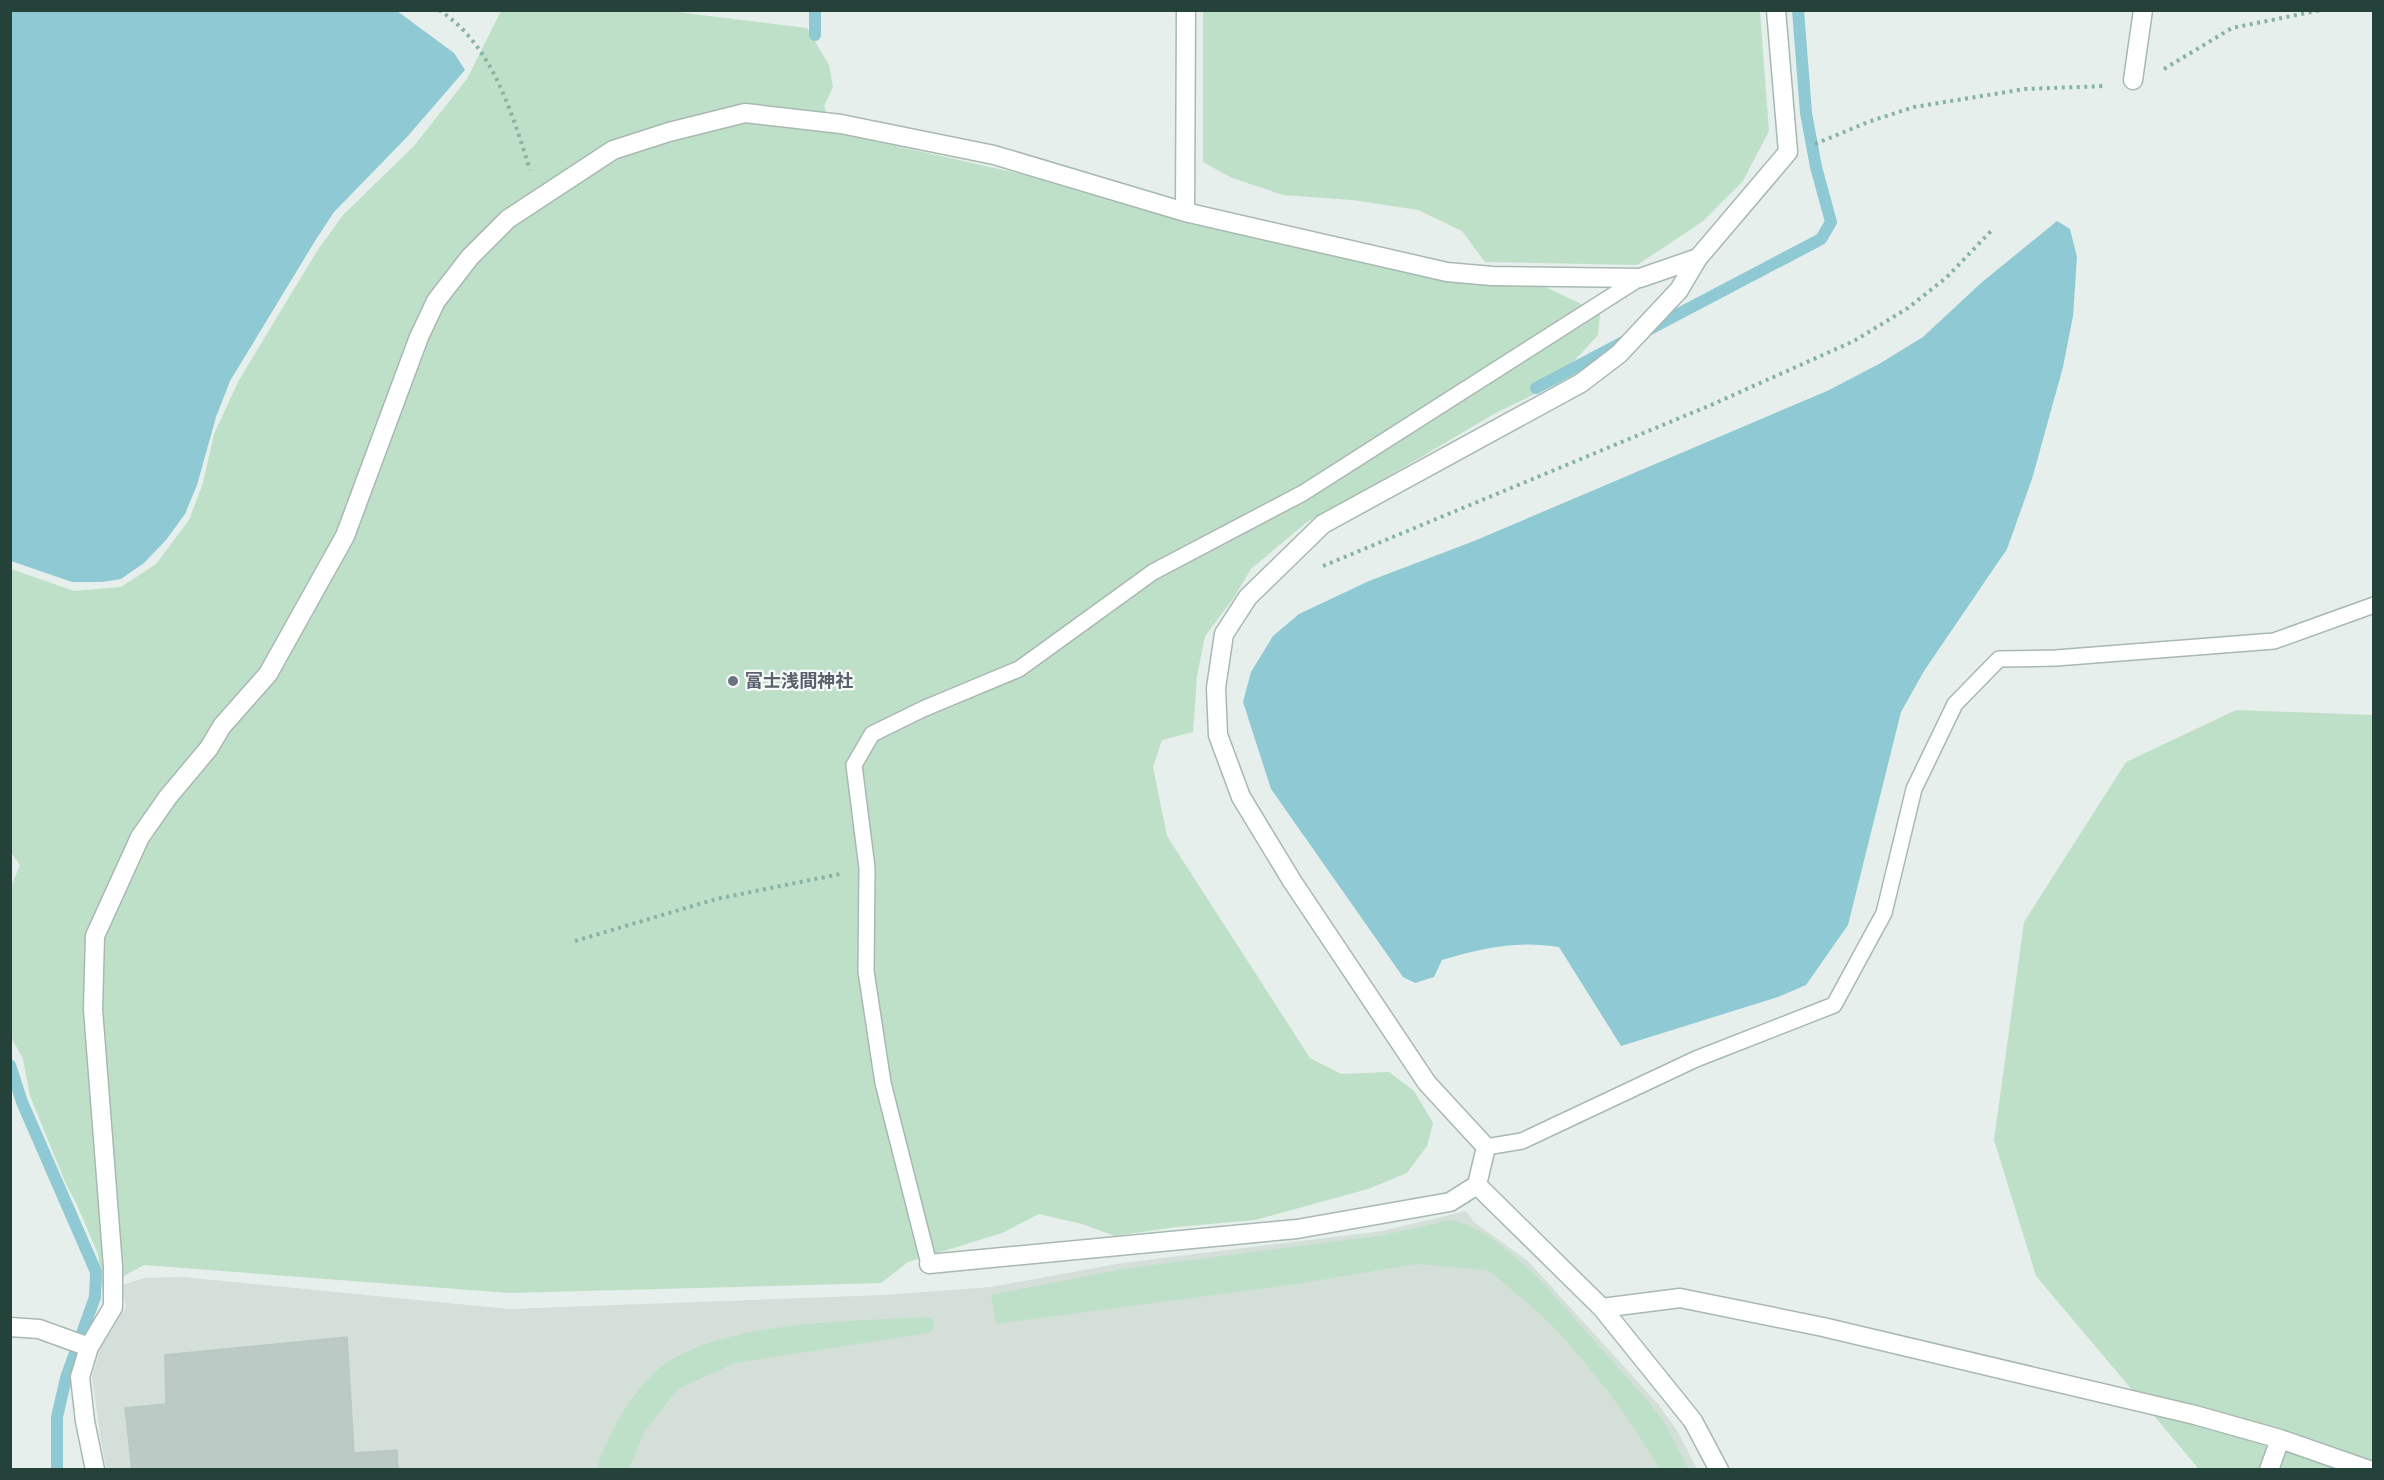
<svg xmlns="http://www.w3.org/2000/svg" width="2384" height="1480" font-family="'Space Grotesk','Noto Sans JP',sans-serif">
<rect width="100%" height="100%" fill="#e6efeb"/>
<path fill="#d4dfda" d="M1466,1211L1474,1222L1528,1261L1658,1404L1678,1432L1697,1469H106L101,1441L92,1377L100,1349L126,1307L122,1285L144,1278L183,1277L509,1309L885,1295L991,1287L1122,1263L1382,1231Z"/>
<path fill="#bfe0c8" d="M661,10L807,28L829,65L833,87L824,106L833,132L1071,185L1537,283L1600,313L1598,335L1551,386L1494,414L1377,483L1307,522L1251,569L1233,599L1205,636L1197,676L1193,732L1162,740L1153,767L1167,836L1310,1058L1341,1074L1389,1072L1414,1091L1433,1123L1427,1146L1407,1173L1368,1189L1255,1220L1176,1227L1115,1236L1082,1224L1039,1214L1002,1233L908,1262L881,1283L509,1293L144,1265L102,1288L98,1254L77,1205L66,1184L30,1096L23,1059L11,1037L10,889L20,865L10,851L11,569L74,591L121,587L156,564L189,520L203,483L214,434L239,380L317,251L343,215L413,147L467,79L501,11Z
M1203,11H1760L1769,131L1743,181L1702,222L1637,265L1485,262L1462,231L1418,210L1352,200L1283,195L1232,178L1203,162Z
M2236,710L2373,715V1469L2204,1470L2198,1468L2036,1276L1994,1140L2024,922L2126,762Z
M1450,1220C1483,1225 1519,1259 1542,1282L1648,1401L1663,1420L1689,1469H1659C1633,1421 1596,1374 1559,1333C1539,1311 1513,1292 1491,1272L1484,1270L1416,1264L1297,1284L996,1324L991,1295L1123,1269L1384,1235Z
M930,1317L934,1323V1328L929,1333L735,1363L678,1389L644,1432L629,1469H597C607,1433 639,1377 674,1358C740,1321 854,1321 930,1317Z"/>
<path fill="#8ec9d4" d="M11,10L397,11L454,53L465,70L407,137L334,212L315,241L230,381L216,417L197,485L185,514L166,540L144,563L121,579L102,582H72L11,561Z
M2057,221L2070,229L2077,257L2073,316L2063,367L2032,479L2007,549L1924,671L1901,712L1848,925L1806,985L1778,997L1621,1046L1559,947C1519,940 1481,948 1442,960L1434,977L1415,983L1403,977L1271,789L1243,702L1251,672L1273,636L1299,614L1369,581L1474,541L1827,391L1879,364L1923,337L1981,283Z"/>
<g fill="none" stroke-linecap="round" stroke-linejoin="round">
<path stroke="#8ec9d4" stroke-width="12" d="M815,35V10
M1646,331L1821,239L1831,222L1816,167L1806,113L1798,10
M1536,388L1625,341
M10,1065L22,1102L96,1272L95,1297L66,1378L57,1417V1470"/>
</g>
<path fill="#bbcac4" stroke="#b8c9c2" stroke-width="1.5" d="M347,1337L354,1453L397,1450L398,1470H132L125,1408L166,1404L165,1355Z"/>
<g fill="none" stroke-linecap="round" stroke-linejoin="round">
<defs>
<path id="service" d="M1486,1147L1522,1141L1696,1059L1834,1005L1884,913L1914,789L1955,704L1999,659L2056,658L2274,641L2374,605
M929,1264L883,1083L866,971L867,868L854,765L872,734L923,709L1019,669L1153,572L1303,493L1640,278"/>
<path id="minor" d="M2133,80L2143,10
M1185,212L1186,10
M1477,1185L1602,1308L1693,1421L1719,1470
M929,1264L1297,1229L1450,1202L1477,1185L1486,1147L1427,1083L1292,881L1241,797L1218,735L1216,688L1224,634L1248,597L1323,524L1581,383L1619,354L1679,290L1698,258L1788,152L1776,10
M1602,1308L1680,1298L1823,1327L2195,1415L2280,1439L2369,1470
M10,1327L39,1329L89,1347
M95,1470L85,1421L80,1377L89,1347L113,1307V1267L93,1009L95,936L140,837L168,797L209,748L222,726L268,674L345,536L419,337L436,301L470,257L508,219L613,150L669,132L745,113L841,124L994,155L1185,212L1447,272L1492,276L1640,278L1698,258
M2269,1470L2280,1439"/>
</defs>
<use href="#service" stroke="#a8b8b2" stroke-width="18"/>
<use href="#minor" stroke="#a8b8b2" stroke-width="21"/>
<path stroke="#86b3a5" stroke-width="4" stroke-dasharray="3 4.5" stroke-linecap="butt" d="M439,10C492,44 512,113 530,170
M2164,69L2232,28L2321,10
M1815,144L1868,122L1914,107L2025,89L2105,86
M1323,566L1711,405L1854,341L1908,308L1947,277L1992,230
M575,941L716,899L840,874"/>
<use href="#service" stroke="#fff" stroke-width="15"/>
<use href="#minor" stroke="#fff" stroke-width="18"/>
</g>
<circle fill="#6b7280" stroke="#f7fbf9" stroke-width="2" cx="733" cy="681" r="6"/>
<g text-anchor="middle" stroke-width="4.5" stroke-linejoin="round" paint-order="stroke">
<g font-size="18" font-weight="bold" fill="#5b616d" stroke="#f7fbf9" text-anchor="start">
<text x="745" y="687">富士浅間神社</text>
</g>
</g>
<rect width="2384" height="1480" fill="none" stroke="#24423a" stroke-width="24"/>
</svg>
